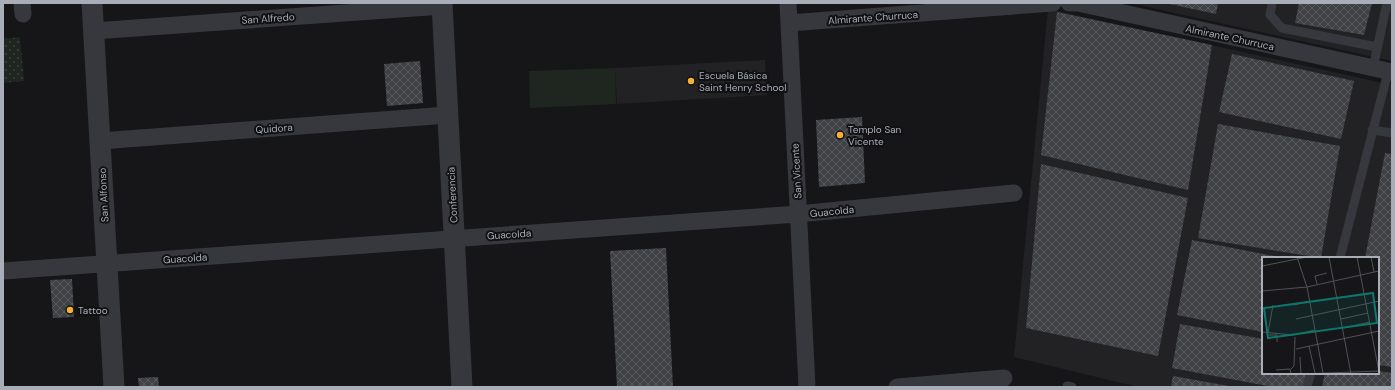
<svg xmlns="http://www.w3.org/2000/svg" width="1395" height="390" font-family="'DM Sans',sans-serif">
<defs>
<pattern id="green-dots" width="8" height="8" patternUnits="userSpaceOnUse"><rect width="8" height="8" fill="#1e261f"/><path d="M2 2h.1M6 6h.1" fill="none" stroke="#3c433d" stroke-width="1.8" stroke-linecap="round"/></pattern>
<pattern id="building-cross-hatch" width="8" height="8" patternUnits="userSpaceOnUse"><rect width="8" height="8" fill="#404145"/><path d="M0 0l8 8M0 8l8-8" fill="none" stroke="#595a5e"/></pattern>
</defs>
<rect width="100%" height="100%" fill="#161618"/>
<path fill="#222225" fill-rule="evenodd" d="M1130,3H1392V61Z
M1048,9L1392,85V387H1138L1014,357ZM1263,258H1378V373H1263Z
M765,60L767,95L617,104L615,68Z"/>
<path fill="url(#green-dots)" d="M20,37L24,81L3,83V39Z"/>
<path fill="#1e261f" d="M615,68L616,104L530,108L529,71Z"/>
<path fill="url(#building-cross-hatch)" d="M1165,3H1218L1216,14Z
M1299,3H1372L1364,35L1295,23Z
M1057,12L1212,45L1188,190L1041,155Z
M1232,54L1354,81L1341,139L1219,112Z
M420,61L423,103L387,106L384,64Z
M862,117L865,183L819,187L816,120Z
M1218,124L1340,146L1321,258L1198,238Z
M1385,153L1392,154V367L1378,365V258H1365Z
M1041,164L1188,198L1158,356L1026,328Z
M1192,240L1279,257L1263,258V332L1177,315Z
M666,248L673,387H617L610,251Z
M72,279L74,317L53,318L50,280Z
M1180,324L1263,339V373H1306L1304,387H1274L1172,368Z
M1378,371L1392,373V387H1322L1325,373H1378Z
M1173,376L1229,386V387H1171Z
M158,377L159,387H139L138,378Z"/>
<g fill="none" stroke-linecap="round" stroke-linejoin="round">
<path stroke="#37383d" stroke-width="9" d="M1272,3L1270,15L1282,28L1377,47
M1373,68L1387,3
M1372,130L1392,133
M1340,258L1388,72
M1067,386L1072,387
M1307,387L1311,373"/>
<path stroke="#37383d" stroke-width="17" d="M22,3L23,14
M788,3L807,387
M1069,3H1078L1392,72
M789,23L1053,3
M94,31L442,6
M100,141L448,115
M3,271L798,214L1014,193
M897,387L1004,378"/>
<path stroke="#37383d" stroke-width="21" d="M92,3L114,387
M442,3L462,387"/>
</g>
<g fill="#f2b134" stroke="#111113" stroke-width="1.5">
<circle cx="691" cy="81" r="4"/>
<circle cx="840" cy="135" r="4"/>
<circle cx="70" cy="310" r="4"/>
</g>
<g text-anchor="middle" stroke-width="4" stroke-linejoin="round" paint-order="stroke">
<g font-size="10" fill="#a8adb8" stroke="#111113">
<text transform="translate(873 17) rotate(-4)" y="4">Almirante Churruca</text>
<text transform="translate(268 18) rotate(-4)" y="4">San Alfredo</text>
<text transform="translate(1230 37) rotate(12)" y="4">Almirante Churruca</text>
<text transform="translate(274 128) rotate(-4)" y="4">Quidora</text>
<text transform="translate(796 171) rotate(-93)" y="4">San Vicente</text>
<text transform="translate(103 195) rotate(-93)" y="4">San Alfonso</text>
<text transform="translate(452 195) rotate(-93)" y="4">Conferencia</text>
<text transform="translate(832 211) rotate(-6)" y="4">Guacolda</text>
<text transform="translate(509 234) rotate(-4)" y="4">Guacolda</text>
<text transform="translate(185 258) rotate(-4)" y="4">Guacolda</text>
</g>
<g font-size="10" fill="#a8adb8" stroke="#111113" text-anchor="start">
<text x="699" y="79">Escuela Básica<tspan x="699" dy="12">Saint Henry School</tspan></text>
<text x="848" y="133">Templo San<tspan x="848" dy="12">Vicente</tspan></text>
<text x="78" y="314">Tattoo</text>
</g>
</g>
<g transform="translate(1262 257)">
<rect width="117" height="117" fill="#161618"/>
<path fill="none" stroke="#505258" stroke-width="1" d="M35,0L45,30L61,116M67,0L89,117M95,0L117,115M109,0L112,15M0,9L45,0M55,27L53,19L65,16M0,34L45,30L117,14M32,48L48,44M34,62L117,44M79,62L106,56M81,71L108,65M0,75L31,78L53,73M6,76L11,48M7,78H15V85M47,89L53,116M34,92L117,74M38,100L39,117M29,112L32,109L33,80M14,113L28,112L29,117M38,117L117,114"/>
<path fill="#0f766e" fill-opacity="0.15" stroke="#0f766e" stroke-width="2" d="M111,36L115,66L6,81L2,51Z"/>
<rect width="117" height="117" fill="none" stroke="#a8adb8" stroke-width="2"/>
</g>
<rect width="1395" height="390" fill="none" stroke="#a8adb8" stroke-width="8"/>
</svg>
